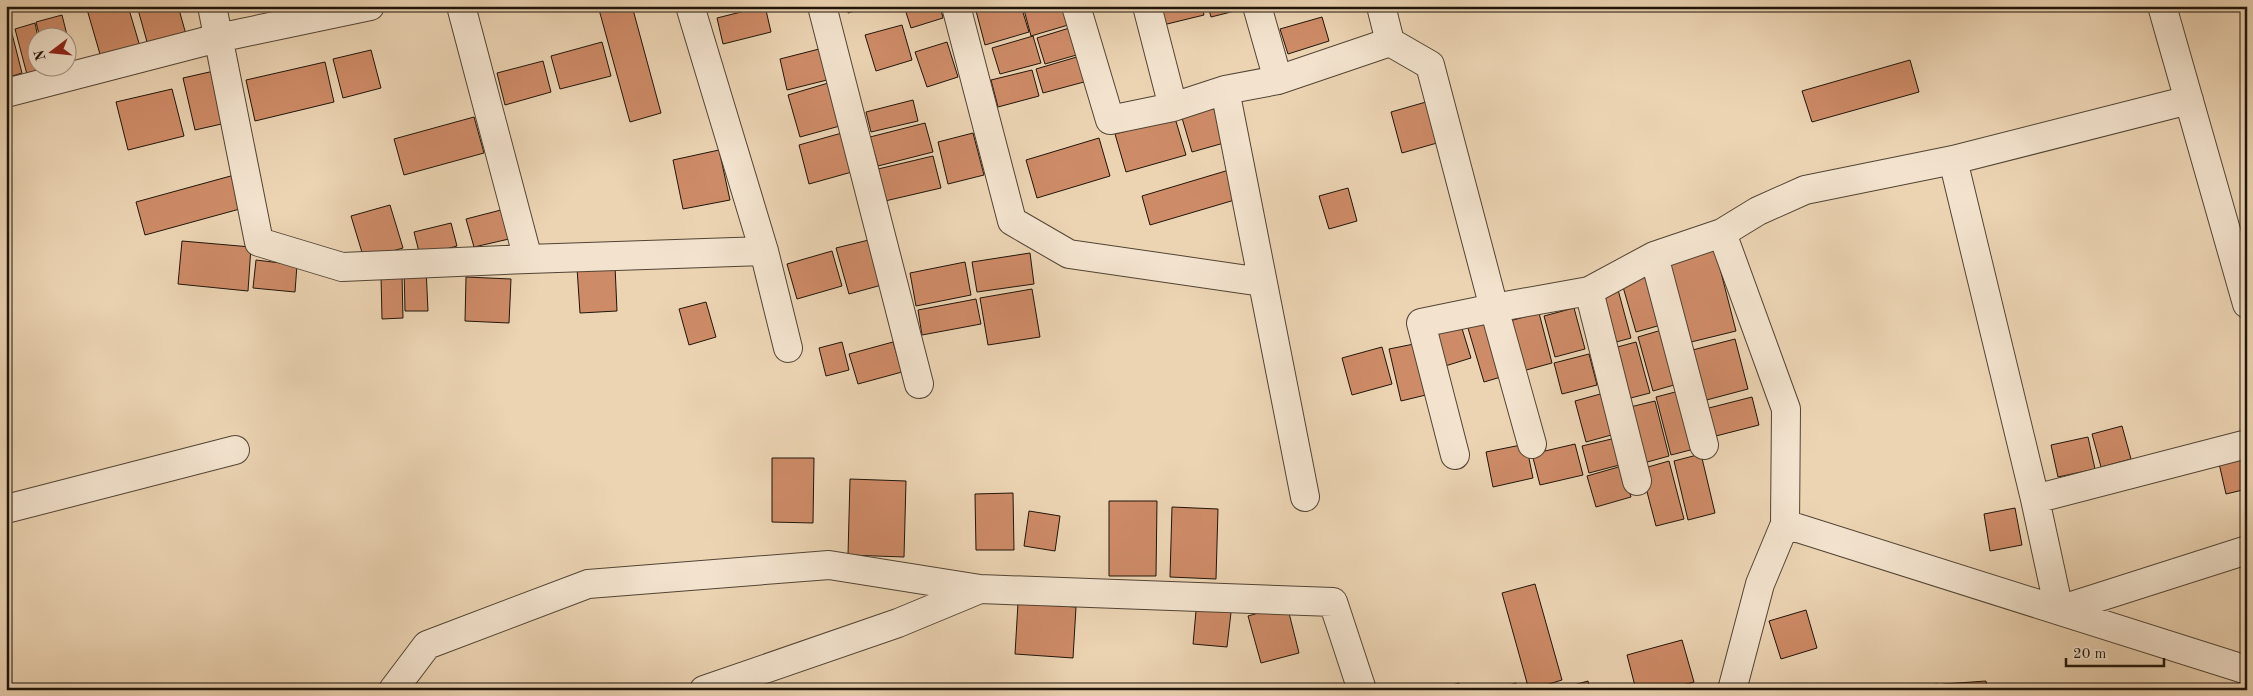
<svg xmlns="http://www.w3.org/2000/svg" width="2253" height="696" font-family="'Old Standard TT',serif">
<rect width="100%" height="100%" fill="#ecd4b3"/>
<filter id="stains"><feTurbulence type="fractalNoise" baseFrequency=".004" numOctaves="4"/><feColorMatrix values="0 0 0 0 .2 0 0 0 0 .09 0 0 0 0 .02 0 0 0 .5 -.17"/></filter>
<radialGradient id="worn" r=".72"><stop offset=".6" stop-color="#630" stop-opacity="0"/><stop offset="1" stop-color="#630" stop-opacity=".3"/></radialGradient>
<path fill="#ce8b67" stroke="#1f1409" d="M86,6H128L141,50L102,61Z
M137,6H178L187,38L149,49Z
M598,6H632L661,113L630,122Z
M765,6L771,32L723,44L717,18Z
M847,6H872L848,13Z
M904,6H940L943,18L911,28Z
M1021,6L1029,32L985,45L975,7Z
M1023,6H1070L1075,23L1031,36Z
M1158,6H1202L1204,15L1163,25Z
M1208,6H1246L1247,8L1211,17Z
M62,15L75,67L49,74L48,68H68V38H40L36,22Z
M1322,17L1329,41L1288,54L1280,29Z
M8,18L22,73L6,78V19Z
M35,23L38,38V68H46L48,77L29,82L15,29Z
M902,25L912,60L876,71L865,35Z
M1079,25L1087,52L1045,64L1037,38Z
M1033,36L1041,63L1000,74L992,48Z
M602,42L611,76L560,89L551,56Z
M947,42L958,77L927,87L915,52Z
M827,47L835,78L787,90L780,59Z
M371,50L381,88L343,98L333,59Z
M1087,54L1095,79L1043,93L1036,69Z
M1910,60L1919,92L1812,122L1802,91Z
M543,61L551,92L505,105L497,73Z
M325,62L334,102L255,121L246,80Z
M1032,70L1039,96L998,107L991,80Z
M214,71L226,123L195,130L183,78Z
M835,81L847,124L800,137L788,95Z
M172,89L184,136L128,150L116,102Z
M913,100L918,121L871,132L866,112Z
M1212,102L1224,143L1192,152L1180,111Z
M1426,102L1437,143L1402,153L1391,112Z
M474,117L484,153L404,175L394,139Z
M1175,118L1186,155L1126,172L1115,134Z
M925,123L933,152L878,166L870,137Z
M849,131L859,170L809,184L799,145Z
M973,133L984,175L948,184L938,142Z
M1099,138L1110,176L1037,198L1026,160Z
M719,150L730,200L683,209L673,160Z
M933,156L941,188L885,201L878,169Z
M1229,170L1238,199L1150,225L1142,196Z
M238,174L247,207L145,235L136,202Z
M1348,188L1357,221L1329,229L1319,196Z
M390,205L403,248L364,259L351,216Z
M501,210L509,239L474,247L466,219Z
M451,223L457,246L420,256L414,232Z
M877,238L889,283L849,294L836,248Z
M182,241L251,247L248,291L178,284Z
M1715,249L1736,331L1687,343L1666,262Z
M832,251L842,286L797,299L787,264Z
M1030,253L1034,284L977,292L972,262Z
M256,260L297,265L295,292L253,288Z
M965,262L971,295L916,306L910,273Z
M615,266L617,311L580,313L577,268Z
M404,268H426L428,311H405Z
M1646,272L1661,325L1636,332L1621,280Z
M402,275L403,318L382,319L381,276Z
M466,277L511,279L509,323L465,321Z
M1617,286L1631,338L1609,344L1594,292Z
M1032,289L1040,337L988,345L980,298Z
M976,299L981,324L922,335L918,310Z
M706,302L716,337L689,345L679,309Z
M1574,308L1585,349L1555,357L1544,316Z
M1493,311L1511,374L1484,382L1465,318Z
M1539,313L1552,363L1519,372L1506,322Z
M1460,322L1471,358L1442,367L1431,331Z
M1665,329L1681,383L1653,391L1638,337Z
M1735,339L1748,389L1699,402L1685,352Z
M842,342L849,370L826,376L819,348Z
M893,342L902,372L858,384L849,354Z
M1636,342L1650,393L1623,400L1610,349Z
M1419,343L1430,394L1401,401L1389,349Z
M1382,347L1392,384L1352,395L1342,358Z
M1589,354L1597,385L1562,394L1554,363Z
M1683,390L1698,448L1671,455L1656,397Z
M1604,393L1615,434L1586,442L1575,401Z
M1752,397L1759,425L1708,438L1701,410Z
M1655,401L1669,456L1640,464L1626,408Z
M2122,426L2131,459L2101,467L2092,434Z
M1620,437L1627,463L1589,473L1582,446Z
M2088,437L2095,469L2058,477L2051,445Z
M1526,444L1533,478L1493,487L1486,452Z
M1575,444L1583,475L1540,485L1532,454Z
M2245,453L2247,489L2226,494L2218,459Z
M1701,454L1715,513L1688,520L1674,461Z
M772,458H814L813,523L772,522Z
M1669,461L1684,519L1656,526L1641,469Z
M1622,466L1631,497L1596,507L1587,476Z
M850,479L906,481L904,557L848,555Z
M1013,493L1014,550H976L975,494Z
M1109,501H1157L1156,576H1109Z
M1172,507L1218,509L1216,579L1170,577Z
M2015,508L2022,545L1990,551L1984,514Z
M1029,511L1060,516L1055,551L1024,546Z
M1535,584L1562,680L1529,690L1502,593Z
M1197,600L1232,604L1227,647L1193,644Z
M1018,603L1076,607L1073,658L1015,654Z
M1287,605L1299,653L1261,663L1248,616Z
M1806,610L1817,648L1781,659L1769,621Z
M1682,640L1694,682L1665,690H1636L1627,655Z
M1588,681L1590,690H1559V689Z
M1986,681L1987,690H1944L1943,684Z
M1459,683L1461,690H1435Z
M1516,683L1518,690H1492Z
M1938,684V690H1871Z"/>
<g fill="none" stroke-linecap="round" stroke-linejoin="round">
<defs>
<path id="street" d="M212,6L259,242L342,267L528,259
M461,6L528,259L764,251
M690,6L764,251L788,348
M822,6L919,384
M956,6L1012,221L1069,254L1262,282
M1076,6L1110,120L1173,107
M1147,6L1173,107L1225,90L1305,497
M2162,6L2247,304
M1390,42L1430,65L1494,308L1589,291L1654,256L1722,233L1758,211L1805,190L1953,160L2189,100
M1278,80L1390,42L1381,6
M1225,90L1278,80L1257,6
M6,93L218,38L370,6
M1953,160L2035,499L2059,610L2247,550
M1722,233L1786,409L1785,524L1760,584L1732,690
M1654,256L1704,445
M1589,291L1637,481
M1455,455L1421,323L1494,308L1532,444
M2035,499L2247,444
M6,509L235,450
M1785,524L2247,670
M393,690L427,645L588,584L829,565L980,589
M704,690L898,623L980,589L1333,602L1362,690"/>
</defs>
<use href="#street" stroke="#524434" stroke-width="30"/>
<use href="#street" stroke="#f3e3ce" stroke-width="28"/>
</g>
<rect width="2253" height="696" fill="none" stroke="#ecd4b3" stroke-width="25"/>
<rect x="8" y="8" width="2238" height="681" fill="none" stroke="#1f1409" stroke-width="2.5"/>
<rect x="12" y="12" width="2228" height="671" fill="none" stroke="#1f1409"/>
<g transform="translate(52 52) rotate(254)"><circle r="24" fill="#f3e3ce" stroke="#9e907f"/>
<path d="M0-4L9 19L0 12L-9 19Z" fill="#8f2418"/>
<text y="-8" font-size="14" font-weight="bold" text-anchor="middle" fill="#1f1409">N</text>
</g>
<path d="M2066 658v8h98v-8" fill="none" stroke="#1f1409" stroke-width="2.5"/>
<text x="2073" y="658" font-size="15" fill="#1f1409" stroke="#f3e3ce" stroke-width="4" paint-order="stroke">20 m</text>
<rect width="100%" height="100%" filter="url(#stains)"/>
<rect width="100%" height="100%" fill="url(#worn)"/>
</svg>
